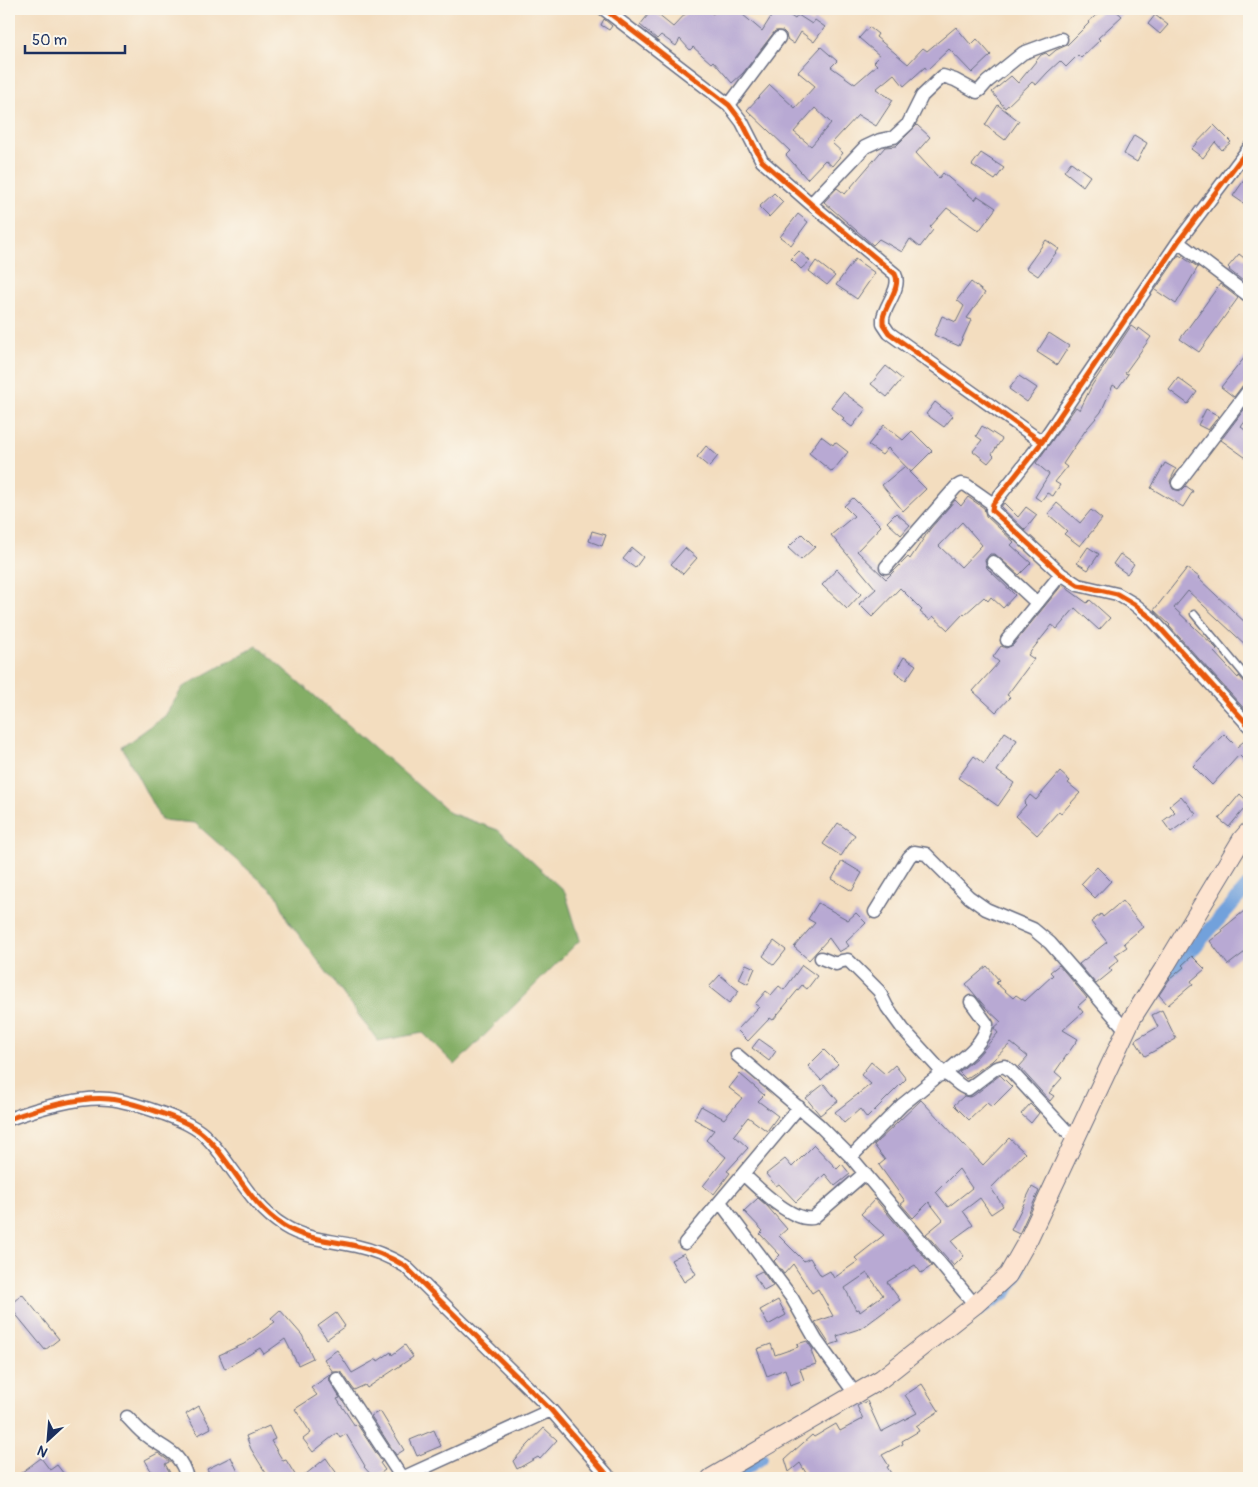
<svg xmlns="http://www.w3.org/2000/svg" width="1258" height="1487" font-family="Pangolin,sans-serif">
<rect width="100%" height="100%" fill="#fbf7ec"/>
<filter id="ink" filterUnits="userSpaceOnUse"><feTurbulence type="fractalNoise" baseFrequency=".02" numOctaves="2"/><feDisplacementMap in="SourceGraphic" scale="10" xChannelSelector="R" yChannelSelector="G"/><feConvolveMatrix kernelMatrix="1 2 1 2 8 2 1 2 1" color-interpolation-filters="sRGB"/></filter>
<filter id="wash" filterUnits="userSpaceOnUse"><feTurbulence type="fractalNoise" baseFrequency=".0096" numOctaves="4" result="noise"/><feDisplacementMap in="SourceGraphic" scale="20" xChannelSelector="R" yChannelSelector="G"/><feGaussianBlur stdDeviation="1.12" result="paint"/><feColorMatrix in="noise" values="0 0 0 0 0 0 0 0 0 0 0 0 0 0 0 0 0 1.4 0 .05"/><feComposite in="paint" operator="in"/></filter>
<g filter="url(#wash)">
<rect width="100%" height="100%" fill="#f3ddbf"/>
<path fill="#84ae66" stroke="#506e62" d="M257,646L450,813L498,830L565,892L580,940L455,1065L423,1033L378,1041L287,919L277,895L195,823L161,820L122,747L165,716L183,687Z"/>
<g fill="none" stroke-linecap="round" stroke-linejoin="round">
<path stroke="#72a1db" stroke-width="14" d="M1158,989L1249,885
M977,1311L1006,1292L1019,1269
M730,1478L761,1458"/>
</g>
<g id="blocks">
<path fill="#b8a9d3" fill-rule="evenodd" d="M690,9H706L713,14L718,9H736L762,31L776,9H780L795,19L798,15L812,24L815,20L825,27L814,42L801,32L794,44L787,39L786,34L783,31H775L743,73L732,83L713,61L711,63L693,47L690,50L680,39L676,46L661,35L657,39L640,25L652,10L673,27Z
M1104,9H1114L1122,16L1098,38L1100,40L1081,58L1078,55L1066,67L1060,61L1048,72L1036,85L1032,82L1005,108L992,92L1011,76L1018,83L1041,55L1046,53L1049,56L1056,50L1067,45L1089,23L1088,22Z
M1155,15L1168,25L1160,34L1148,24Z
M604,19L612,26L609,30L601,25Z
M869,27L878,34L876,37L908,64L923,48L927,51L956,27L971,45L977,39L991,55L972,73L949,49L927,70L925,67L904,86L894,74L876,89L893,100L876,126L858,115L832,143L843,153L832,166L825,160L807,179L786,155L790,151L747,110L770,85L795,108L815,86L798,72L821,47L837,61L831,67L855,84L877,65L874,62L880,56L859,38ZM815,108L831,123L811,146L794,132Z
M998,105L1019,121L1005,140L985,125Z
M917,125L930,137L916,153L939,178L943,173L975,200L978,196L996,208L979,231L947,208L930,227L933,230L920,247L910,239L902,252L879,239L873,245L824,202L837,188L845,194L885,147L896,146Z
M1214,125L1231,142L1222,150L1215,142L1203,158L1191,149Z
M1134,135L1147,143L1137,162L1124,154Z
M981,153L1004,168L995,180L972,165Z
M1071,162L1090,176L1083,186L1064,171Z
M1249,173V207L1233,196Z
M774,193L783,202L769,217L759,207Z
M798,214L808,222L791,245L780,237Z
M1046,240L1059,249L1038,276L1026,268Z
M799,251L810,261L801,269L791,259Z
M1239,254L1249,262V281L1247,284L1229,270L1230,269L1228,267Z
M1179,255L1198,267L1176,304L1155,290Z
M855,259L875,273L857,299L836,285Z
M816,261L835,276L827,285L809,271Z
M971,282L985,293L967,318L971,320L959,346L934,335L942,316L956,322L964,306L957,300Z
M1220,284L1238,298L1199,352L1180,339Z
M1131,326L1138,331L1139,328L1151,337L1125,373L1128,374L1118,388L1113,385L1101,412L1085,431L1063,464L1067,467L1055,482L1060,485L1053,496L1047,493L1041,501L1035,497L1049,474L1036,463L1076,407L1080,410L1092,385Z
M1049,333L1069,346L1057,365L1037,352Z
M1249,352V382L1243,385L1234,397L1221,387Z
M886,366L902,379L887,397L871,384Z
M1019,376L1037,388L1027,402L1009,389Z
M1178,378L1197,392L1188,404L1169,390Z
M843,392L866,409L852,427L842,420L844,418L831,407Z
M935,402L953,416L944,427L926,414Z
M1249,403V416L1241,427L1249,433V460L1221,440Z
M1206,409L1219,416L1208,430L1198,425Z
M884,425L903,440L912,431L932,451L911,472L888,448L882,455L868,445Z
M982,426L1002,439L992,454L994,456L988,463L973,451L982,440L976,436Z
M821,436L833,445L835,442L848,452L832,472L809,453Z
M706,446L718,456L709,467L697,457Z
M1165,463L1176,469L1170,481L1173,489L1181,491L1186,486L1193,491L1183,507L1151,488Z
M904,467L926,489L903,511L882,485Z
M968,497L984,508L986,516L1014,542L1011,545L1031,563L1019,575L995,554H990L985,560L987,568L1015,595L1003,608L991,597L988,601L984,597L964,615L963,614L948,630L933,616L930,620L920,612L922,610L900,588L872,617L859,604L876,589L831,535L854,516L844,506L853,498L881,526L857,551L886,579L908,557L910,559L930,529L955,500L961,506ZM962,522L982,545L961,567L939,546Z
M1004,503L1018,517L1026,507L1037,515L1025,530L1001,507Z
M1057,503L1080,523L1091,510L1102,519L1080,546L1064,534L1067,531L1048,514Z
M896,513L910,525L901,535L887,522Z
M592,531L606,535L602,546L589,541Z
M802,534L815,547L801,560L788,548Z
M1088,547L1099,554L1088,570L1077,563Z
M632,548L643,557L635,568L623,559Z
M685,548L697,558L683,574L671,564Z
M1120,554L1134,564L1127,574L1113,564Z
M1187,568L1199,577L1198,578L1249,626V648L1188,591L1174,608L1214,646L1217,649L1214,652L1238,678L1239,676L1246,684L1249,685V714L1169,626L1170,625L1154,610Z
M837,569L861,594L847,609L822,585Z
M1062,585L1087,603L1090,600L1110,618L1099,630L1075,608L1057,629L1052,625L1028,655L1034,659L1007,695L1010,697L996,712L973,691L999,662L993,657L1001,646L1006,648L1013,645Z
M904,657L916,665L906,680L895,672Z
M1005,732L1017,740L997,771L1014,783L998,806L958,778L974,756L984,764Z
M1224,734L1237,747L1249,737V765L1239,755L1212,785L1193,766Z
M1060,772L1070,781L1068,783L1080,793L1061,814L1059,811L1037,835L1016,816L1026,805L1024,803L1030,795L1036,800Z
M1240,794L1249,803L1229,827L1219,819Z
M1181,796L1196,814L1171,832L1163,821L1175,812L1169,806Z
M838,823L855,835L841,856L823,844Z
M842,861L862,873L852,891L832,879Z
M1097,867L1111,881L1095,898L1081,884Z
M1122,901L1143,927L1124,943L1127,947L1115,955L1119,960L1109,968L1112,971L1096,984L1079,964L1107,942L1091,922L1101,914L1103,917Z
M818,903L848,920L856,913L866,923L846,942L849,946L839,952L829,938L809,960L794,947L815,923L808,919Z
M1249,907V949L1228,965L1210,941L1223,931L1222,929Z
M774,941L786,950L774,965L763,956Z
M1192,956L1205,969L1191,981L1193,984L1168,1005L1159,995L1169,980L1184,967L1182,965Z
M746,964L755,968L748,984L739,979Z
M802,965L817,976L807,989L802,985L773,1020L770,1018L748,1041L737,1030L759,1007L755,1004L766,991L771,995L779,986L784,990Z
M1059,965L1087,998L1078,1006L1083,1012L1063,1030L1078,1039L1055,1072L1062,1078L1049,1093L1054,1096L1050,1101L1019,1067L1028,1057L1011,1043L992,1061L966,1079L959,1072L976,1058L998,1033L994,1028L1001,1022L986,1008L966,984L987,966L999,980L996,983L1013,998L1016,995L1025,1001L1053,975L1050,972Z
M720,975L739,991L729,1003L709,987Z
M1162,1010L1176,1039L1145,1056L1135,1040L1158,1027L1152,1015Z
M759,1039L776,1051L769,1061L752,1048Z
M824,1050L838,1064L821,1080L808,1066Z
M871,1062L885,1074L895,1065L906,1079L867,1118L860,1109L844,1123L835,1112L871,1084L861,1075Z
M740,1074L764,1095L758,1101L778,1116L767,1131L748,1117L734,1135L748,1148L727,1171L730,1173L714,1194L703,1186L726,1157L706,1140L714,1130L694,1119L701,1106L724,1119L742,1098L729,1088Z
M1000,1075L1012,1087L992,1107L987,1103L969,1120L954,1105L964,1096L969,1097L973,1096Z
M824,1084L838,1101L820,1115L806,1098Z
M921,1100L983,1165L1009,1138L1025,1153L991,1188L1003,1206L991,1214L980,1198L963,1211L973,1225L951,1241L964,1256L954,1266L926,1234L943,1220L929,1202L913,1218L901,1204L905,1201L879,1165L885,1160L874,1145ZM959,1169L972,1188L948,1207L936,1192Z
M1030,1104L1039,1113L1031,1123L1021,1114Z
M814,1145L837,1169L842,1164L850,1174L835,1186L825,1174L796,1202L779,1184L776,1186L766,1174L785,1159L792,1167Z
M1032,1187L1039,1191L1019,1234L1011,1230Z
M758,1198L767,1206L787,1229L779,1236L804,1261L810,1258L821,1276L830,1271L834,1278L858,1261L855,1258L884,1235L861,1214L875,1199L932,1266L921,1273L915,1265L887,1282L900,1300L862,1328L837,1336L839,1342L830,1345L815,1322L833,1316L818,1289L812,1293L793,1264L784,1274L774,1261L780,1255L760,1234L763,1231L744,1211ZM867,1273L883,1295L860,1312L859,1309L856,1310L845,1288Z
M684,1253L696,1274L684,1282L671,1260Z
M762,1271L773,1286L764,1291L754,1275Z
M22,1294L59,1339L45,1350L9,1306Z
M778,1300L786,1315L768,1325L760,1310Z
M280,1310L302,1335L313,1358L298,1365L285,1339L264,1354L260,1348L225,1369L219,1355L244,1344L275,1322L271,1318Z
M336,1313L345,1326L327,1339L318,1326Z
M807,1341L813,1350L811,1351L816,1364L800,1369L804,1380L790,1385L785,1369L767,1376L757,1349L771,1344L775,1355L798,1347L797,1344Z
M405,1345L413,1357L367,1388L365,1385L354,1390L343,1374L340,1372H333L324,1359L337,1350L352,1373L377,1359L378,1361L391,1352L392,1355Z
M331,1374L329,1380L340,1398L337,1399L355,1426L357,1424L382,1462L380,1463L385,1470L374,1478L364,1467L365,1466L346,1434L340,1438L337,1433L313,1452L303,1439L311,1433L295,1409L317,1395L311,1388Z
M922,1384L939,1411L916,1426L919,1431L902,1441L903,1444L882,1455L889,1466L887,1467L894,1478H809L800,1463L789,1472L785,1459L812,1435L814,1437L836,1424L840,1431L863,1419L857,1406L867,1401L881,1432L917,1413L905,1395Z
M199,1406L211,1428L198,1435L186,1414Z
M380,1411L404,1450L396,1455L371,1416Z
M269,1426L275,1439L271,1441L283,1461L286,1460L297,1478H269L251,1449L246,1436Z
M544,1428L557,1440L540,1459L538,1457L517,1469L513,1461Z
M434,1430L441,1446L417,1456L410,1440Z
M158,1453L169,1461V1462L165,1464L173,1478H155L145,1460Z
M231,1457L239,1474L230,1478H212L207,1469Z
M41,1458L50,1470L57,1465L67,1478H14Z
M326,1458L340,1478H301Z"/>
</g>
</g>
<g filter="url(#ink)">
<use href="#blocks" fill-opacity="0" stroke="#676c80" stroke-width="1"/>
<g fill="none" stroke-linecap="round" stroke-linejoin="round">
<defs>
<path id="service" d="M1194,614L1249,680"/>
<path id="minor" d="M604,9L729,105L742,122L762,161L811,204L895,274C902,287 885,305 883,318V324L889,333L1042,442
M729,105L779,38
M1249,148L1178,242L1042,442L993,504L992,510L1061,574L1078,585L1117,594L1134,604L1151,618L1249,726
M811,204L865,147L880,140L894,137L908,124L922,96L943,76L955,80L977,92L980,90L987,82L1023,53L1061,39
M1178,242L1249,296
M1178,483L1249,390
M993,562L1037,603
M886,567L956,487L961,484L966,485L993,504
M1007,640L1061,574
M875,912L909,857L914,852L926,854L969,897L986,909L1033,929L1050,943L1126,1030
M821,958L836,964L842,961L848,960L879,991L887,1007L903,1029L944,1074C959,1061 984,1045 987,1024L971,1002
M737,1055L819,1125L851,1157L975,1305
M9,1119C35,1109 80,1096 109,1099C128,1101 146,1108 164,1114C180,1120 198,1127 209,1140C235,1168 251,1206 284,1226C306,1240 331,1240 356,1246C374,1250 390,1257 405,1266L551,1410L610,1478
M851,1157L902,1105L938,1076L944,1074C954,1077 958,1087 968,1089L996,1068L1004,1066L1011,1071L1074,1139
M743,1174C758,1188 792,1222 813,1218L865,1173
M720,1202L792,1298L816,1340L856,1395
M685,1243L799,1107
M337,1379L402,1478
M127,1417C134,1424 140,1432 148,1437C168,1451 180,1452 187,1478
M402,1478L551,1410"/>
<path id="secondary" d="M711,1478L881,1379L975,1305L1008,1275L1029,1238L1132,1018L1166,965L1242,839L1249,831"/>
</defs>
<use href="#service" stroke="#676c80" stroke-width="9"/>
<use href="#minor" stroke="#676c80" stroke-width="15"/>
<use href="#secondary" stroke="#676c80" stroke-width="20"/>
<use href="#service" stroke="#fff" stroke-width="6"/>
<use href="#minor" stroke="#fff" stroke-width="12"/>
<use href="#secondary" stroke="#fde4d0" stroke-width="18"/>
<defs>
<path id="cycleway" d="M604,9L729,105L742,122L762,161L811,204L895,274C902,287 885,305 883,318V324L889,333L1042,442
M1249,148L1178,242L1042,442L993,504L992,510L1061,574L1078,585L1117,594L1134,604L1151,618L1249,726
M9,1119C35,1109 80,1096 109,1099C128,1101 146,1108 164,1114C180,1120 198,1127 209,1140C235,1168 251,1206 284,1226C306,1240 331,1240 356,1246C374,1250 390,1257 405,1266L551,1410L610,1478"/>
</defs>
<use href="#cycleway" stroke="#fbf7ec" stroke-width="8"/>
<use href="#cycleway" stroke="#e8590c" stroke-width="5"/>
</g>
</g>
<rect width="1258" height="1487" fill="none" stroke="#fbf7ec" stroke-width="30"/>
<g transform="translate(48 1440) rotate(206)" stroke="#fbf7ec" stroke-width="4" paint-order="stroke">
<path d="M0-4L9 19L0 12L-9 19Z" fill="#1b2f5e"/>
<text y="-8" font-size="14" font-weight="bold" text-anchor="middle" fill="#1b2f5e">N</text>
</g>
<path d="M25 45v8h100v-8" fill="none" stroke="#1b2f5e" stroke-width="2.5"/>
<text x="32" y="45" font-size="15" fill="#1b2f5e" stroke="#fbf7ec" stroke-width="4" paint-order="stroke">50 m</text>
</svg>
